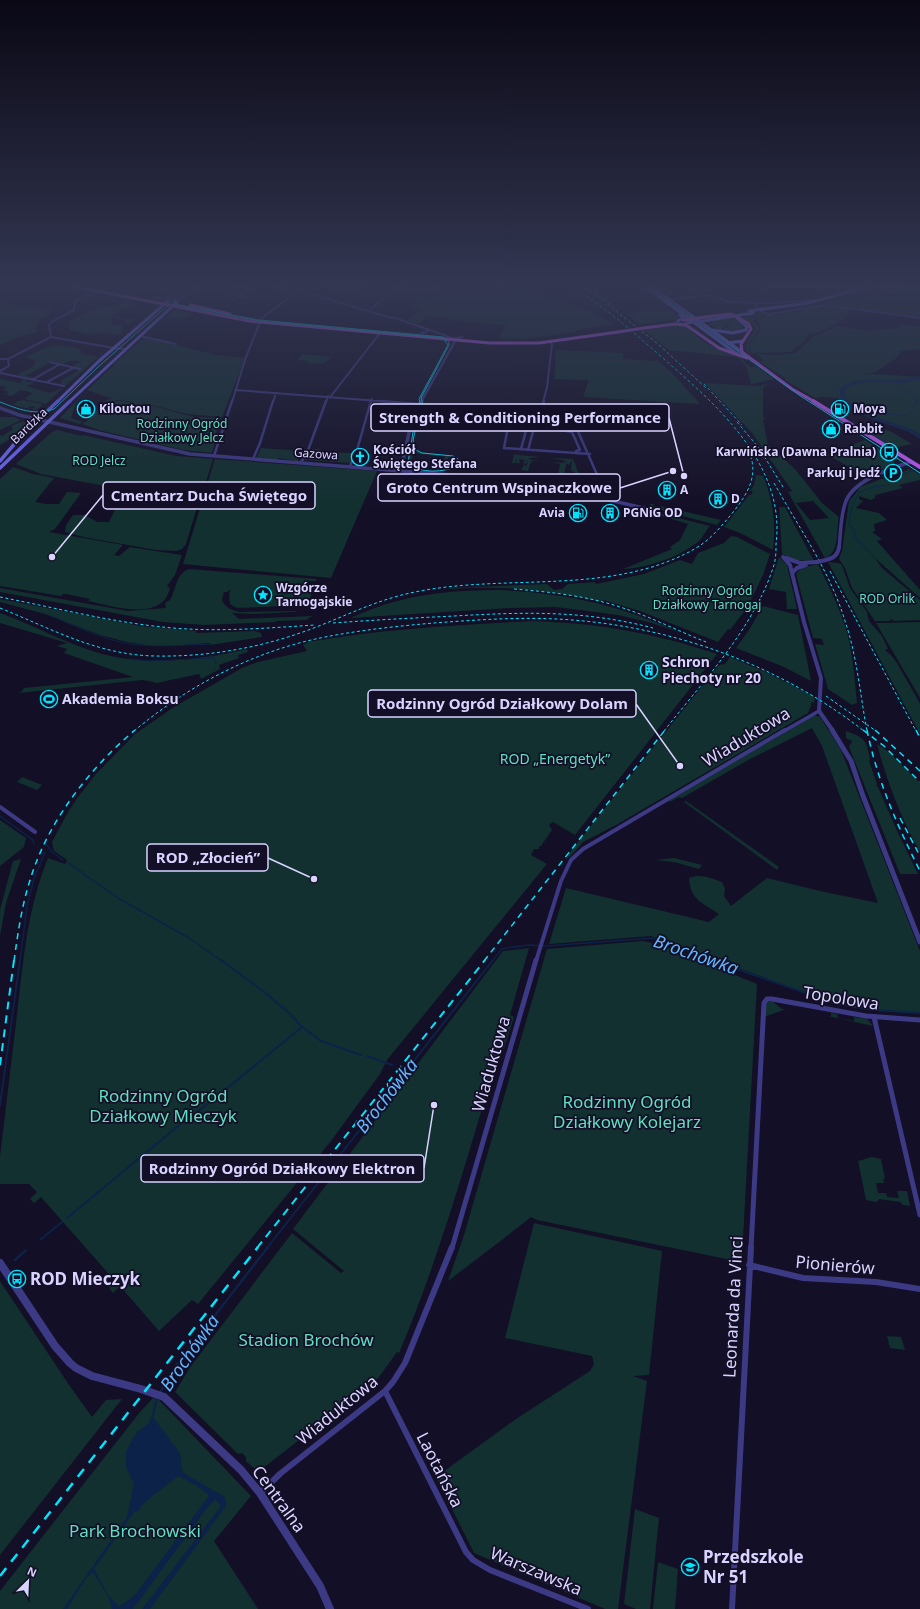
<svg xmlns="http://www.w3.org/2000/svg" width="920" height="1609" font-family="'Noto Sans',sans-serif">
<rect width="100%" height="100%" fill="#130f26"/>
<path fill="#12302f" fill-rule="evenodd" d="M310,285L334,288L339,285H366L358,293L383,296L379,300L380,298L344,293L345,292L342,291Z
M492,285H507L550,297L589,311L614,324L581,329L575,332L525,339L498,338L506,325L477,323L428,316L418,324L407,320L422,310L411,307L423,301L417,300L418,297L414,300L389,297L394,295L391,297L410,300L416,293L425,295L421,298L426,297V299L437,288L482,294L496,289L501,293H514Z
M863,294L891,296L920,295V318L822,303L847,298L856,299L858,295Z
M0,300L17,307L53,309L50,310L52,313L37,322L38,325L35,326L37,327L34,328L35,330H38L36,332L15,338L0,345Z
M123,303L132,305L125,309L121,308L122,310L111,316L135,320L126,326L128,323L124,322L125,321L114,317L107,320L113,321L111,324L114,326L122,323L123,331L120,335L100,333L87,334L70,330L68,322C75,318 87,311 96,309C106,306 114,308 123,303Z
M820,306L852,309C847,320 820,335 808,333L809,335L804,340L805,341L791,352L752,353C744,338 762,337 761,327C760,325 757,322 756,319L768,315H782Z
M176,309L193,314L197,313L187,314L191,316C187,319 176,318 170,319L168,318L170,316L168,317L155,328Z
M647,311H671L680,319L640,324L627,314Z
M763,313L766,315L755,318L753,321L757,324L759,329C755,338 744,342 751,354H749C742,343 752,338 755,328L753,324L745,318L751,316L754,318L756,316L755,315Z
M733,317L735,318L726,320L737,319L745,325V329C738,333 730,333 722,331L735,332L744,329V325L734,320L742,324L743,327C737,332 728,332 722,330L735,323L726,325L720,330L709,324L714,320L719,319H718Z
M900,325L920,326V349L902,351L894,360L874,373H858L920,377V435C897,422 865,420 846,399L822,397L815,398L785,380V378L760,362L764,361L757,354C769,354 784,357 796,352C802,349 805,342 811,340L809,339L837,326L867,331L900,328Z
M675,326H688C693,335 709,346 719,349L695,332C702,337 709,343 717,347C729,353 741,355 750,367H757L774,379L751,384L746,366L737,357L669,350L644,330Z
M145,337L216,355L245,358L222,417L187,414L140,402L115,400L116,401L138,402L194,417L221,418L215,436H217L212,453L183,450L99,430L82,424L86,422L108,399H113L87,390L112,367H115L113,366L116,362Z
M60,345L77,348L81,351L80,354L85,353L84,354L98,357L100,355L99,354L103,353L65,386L62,384L58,385L62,382L60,381L78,371L73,366L81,361H70L63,364L53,361L48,362L50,363L25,376L36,377L30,378L16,375L34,366L35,360L26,358L28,356L47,347L51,353L48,347Z
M555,350L623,353V359L658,361L677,378L700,404L583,397L589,380L554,379L556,353Z
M302,354L331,357C322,368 311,362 307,364L308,361L298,360Z
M0,379L20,383L24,379L28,380L25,382H37L26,386L50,393L63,388L46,404L39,402L41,403L24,399L33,393L21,390L12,396L20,398L0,393L6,394L9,392L3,390L7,387L0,386Z
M705,383L760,386L769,383L763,388V417L765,418L763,420L768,445L795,469L822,503L839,517C836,531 840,553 825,558L788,492L792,491L753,434ZM813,501L829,518L810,520L796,503Z
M86,391L76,402L71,418L83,422L80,424L60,418Z
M23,400L42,404V405L36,410L31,409L36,407L30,406L28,408L30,409L14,405L16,402Z
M0,417H14L21,420L0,430Z
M23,421L27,424L10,439L0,445V435L2,436L13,429L11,426Z
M862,424L890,431L912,444L894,448L857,425Z
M57,430L82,436L83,435L176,456L213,459L201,498L183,499L121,489L41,474L16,464L52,432Z
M865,440L895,459L891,461L895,463L867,477L828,455Z
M261,448L303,451L298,460H300L297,461L278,458V460L256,458Z
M312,449H321L320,452L354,453L350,463L305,460Z
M413,451L449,456L446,464L449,463L450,457L454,463L450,467L442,468L441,471L430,470L432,468H441L445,456L413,453L411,464L416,465L415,467L427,468L426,470L411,469L405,465L407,462L408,464L410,453Z
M514,454L517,455L541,457L529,458L531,460L540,461H531L528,471L521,470L524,465H526V468L529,457L526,464L523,463L525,460L519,459L520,463H516L517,456L515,463H512Z
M552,458L573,459L580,477H574L575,472L571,471L572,460L569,465L567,464V460L564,476H558L560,464L551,462L563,463L566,461Z
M215,459L377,471L331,578L183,564Z
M13,467L33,474L54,478L35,502L46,504H59L67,492L81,493L55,529L49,532L123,545L114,555L119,556L130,547L182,555L175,575L167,586L170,588C162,623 112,606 88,601L90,599L66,594H63L61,596L0,586V479Z
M909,469L920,474V480L899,485L903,488L875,495V498L871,500L859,496V499L863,501L856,508L879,513L887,520L874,524L875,531L872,532L882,539L877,541L920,590V598L875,558L882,568L920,600V620L894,621L892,619L889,621H875L852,588L845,568L839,559L842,551L849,501L856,493L860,487L881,479H888Z
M756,475L763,476C773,499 776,525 773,550L740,533L724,527L749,495H751L753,491H750L754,485Z
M124,491L177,501H199L186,544L182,549L177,551L156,550L83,537L65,532L66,525L73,515H85L97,522H109Z
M650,504H654L653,506L660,507L661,506L721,520L717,525L648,507Z
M779,507H785L814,561L794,560L782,554Z
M659,513L710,526C706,530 704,536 699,541C680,557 647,568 623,569L672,549L670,547L680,540L688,524L658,515Z
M731,536L737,537L770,554L763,575L754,594L746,609L730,630L728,629L718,642L640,611L603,600L602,602C553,590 501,585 450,589V588L547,584L554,590L562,589L568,584L595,582L596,584L644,574L680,560L692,564L698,553L724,543Z
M779,557L787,565L797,609H787L786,592L769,589Z
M828,562L838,563L842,565L850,588L867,612L869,621L882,636L888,649L885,650L891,655L897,663L918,700L920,704V734Z
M818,564C829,587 841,610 848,636C853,658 855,681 857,703L852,705L828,689L815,644L824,645L822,639L813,638L796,574C800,567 810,566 818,564Z
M189,569L317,579L316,581H304V584L312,589C312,594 311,599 305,602C295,607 251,607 237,608L230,604L229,594L231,589L227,592H224L222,600C225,608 232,610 240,612L298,611L295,612L253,614L232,613L239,619L312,616L306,620L276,621L275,622L204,625L163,622L0,592V588L128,611L166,608L165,603L170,600C176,590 176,573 189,569Z
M499,590C567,593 619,605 681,633L652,623L618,615L556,607L512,608L350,618C361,614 371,609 383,605C421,593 460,590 499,590Z
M0,599L140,626L196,631V633L255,631L261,633L262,637L210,645V643L168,646H152L127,642L100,635L45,614L0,602Z
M763,606L798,615L811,681L784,667L736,648L749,630Z
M0,613C34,625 66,644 102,654C149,666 200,660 247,649L248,652L238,655L239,658L219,665L220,669L201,679L199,674L157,683L143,680L18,693L22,691L24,688L133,677L64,653L67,649L57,646L67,643L0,623Z
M532,621C598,623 654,633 717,654L575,835L553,822L549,825L552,830L541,846H539V849H534L531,855L547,864L387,1060L380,1074L331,1141L198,1304L192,1300L159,1331L120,1286L113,1293L109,1288L115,1281L41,1197L34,1203L30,1199L37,1192L29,1184H0V1157C6,1107 12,1056 18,1006C24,954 28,908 48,858L65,864L67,860L54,851L52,842L68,812L78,797L95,775L135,734L174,707L242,668L258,662L307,651L303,645L308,642C382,629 456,625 532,621Z
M920,622V698L876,623Z
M730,657L770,674L815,697L814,703L811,702V706L808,713L616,825L583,842L570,857L567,856L719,665L725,664Z
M814,715L820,717L822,720L841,750L920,951V1013C889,1012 858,1009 828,1001L651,936L549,944L566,888L709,922L719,914C703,903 690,900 689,878C701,873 711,878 722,882L725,889L724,896L731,906L767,878L820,891L878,903L822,746L812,728L750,759L682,798L679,797L670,802L669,800Z
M846,731C866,738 866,740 870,759L869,761L877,784L876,786L878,787L898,833L918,874H900L849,747L852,741L846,738Z
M877,744L889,752L920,783V852C901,818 887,782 877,744Z
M22,777L42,785L37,790L17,782Z
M686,801L779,867L777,870L684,802Z
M0,820L26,838L24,847L0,866Z
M674,858L702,865L699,869L674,862L656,860Z
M21,859L6,903L0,936V910L13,861Z
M643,941C683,949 719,969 757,984L742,1257L736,1261L537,1220L531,1217C523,1224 515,1229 507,1236L448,1281L464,1235L547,949Z
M529,948L510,1015L514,1017L504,1049L500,1048C469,1151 441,1254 399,1353L397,1352L379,1377L365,1389L258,1472L246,1461V1457L242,1453L238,1454L175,1392L191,1366L292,1233L341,1273L344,1271L293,1229L503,951Z
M768,1002H773L782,1009H786L764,1017L766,1005Z
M831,1013L837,1014L838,1018L854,1021V1017L867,1019L873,1026L828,1016H831Z
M872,1157L881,1159L885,1179H883L884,1183H876L878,1193H886L887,1197L899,1198L897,1191H907L910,1206L903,1205L900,1202L879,1199L877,1202L866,1200L858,1161Z
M534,1223L662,1251L649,1375L633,1376L647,1381L618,1609H605L474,1553L436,1477L516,1419L590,1371L594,1364L592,1356L505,1338Z
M0,1281L67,1382L92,1417L106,1400L122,1399L0,1555Z
M887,1336L901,1337L905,1350L890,1348Z
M153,1398L159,1400L251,1496L214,1541L258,1609H0V1591L140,1412Z
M635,1509L659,1518L650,1609H636L624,1604Z
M658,1562L678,1569L675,1609H653Z"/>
<path fill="#0c2248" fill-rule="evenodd" d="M829,285H848L898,289L920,286V295L875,294Z
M151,1417H153L180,1453L182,1470L185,1474L225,1497L226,1506L150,1609H142L221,1506L215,1499L204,1512L133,1609H112L109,1598L93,1572L87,1577L67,1609H63L127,1517L134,1484L126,1467V1452L136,1433L149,1423ZM178,1476L197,1486L208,1494V1497L135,1595L119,1607L108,1595L94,1569L134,1512L138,1511L144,1503Z"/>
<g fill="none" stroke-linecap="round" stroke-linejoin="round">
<path stroke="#0c2248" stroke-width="1" d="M819,291L829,286
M898,381L902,385
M905,388L913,397
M878,413L908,416
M909,415L917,401L915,398
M876,559L855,537V532L849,524L851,510L859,492L874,487L889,485L898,476L920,468
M49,615C78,627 107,642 139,645C163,647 188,645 212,644
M209,654L214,658L216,664
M128,659L149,661L213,658
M213,671L216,668"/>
<path stroke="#0c2248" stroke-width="1.5" d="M0,816L33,840L34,844
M46,844L53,853L63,860
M67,862L118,898L189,938L222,961
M20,961L27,906L34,879L45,852
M492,961L502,949L506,948L529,945L547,946L652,938L714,961"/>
<path stroke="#0c2248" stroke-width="2" d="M221,960L268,995L289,1013L302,1027L321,1041L361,1055
M711,960L837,1004L872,1010L920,1013
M367,1056L392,1065
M214,1099L302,1027
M0,1105L20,960
M67,1218L177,1127L210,1102
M41,1239L62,1222
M267,1248L493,960"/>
<path stroke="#0c2248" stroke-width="2.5" d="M15,1260L26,1250
M160,1393L175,1367L268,1247
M152,1418L157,1398"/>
<path fill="#0c2248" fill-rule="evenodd" d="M920,376V380L901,383L863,382L850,386L845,390C846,393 846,399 849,401C865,419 900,421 920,434V439L909,432L869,418L852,409L842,401L839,389C855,375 876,380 895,380C903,380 911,377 920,376Z"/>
<path stroke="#3d3a85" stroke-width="2" d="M246,285L253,286
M259,285L293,290
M395,288L432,291L438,286
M297,290L304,285
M300,291L392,318
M233,295L232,294L242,285
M237,296L247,297
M241,296L249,289
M661,299L665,300L708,295L726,301L746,303H776L816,300
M754,303L762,312L770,314L825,305L920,318
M369,311L399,285
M392,317L444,335
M261,319L295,293
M421,333L427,332V329
M140,336L176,344
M51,337L114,348
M112,348L125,349
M0,359H8L51,337L49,325L51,322L74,310L75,301L96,291
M50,362L80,369
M0,371L9,366L8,359
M0,373L64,386
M32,380L60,364
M47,382L73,368
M236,390L392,402
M331,396L380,333
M232,402L246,357L260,322
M273,402L276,393
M326,402L328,396
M371,402L372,399
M543,402L547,387L552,344L550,341"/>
<path stroke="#3d3a85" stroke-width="2.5" d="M379,401L569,415L572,418L603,488L604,492L601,498
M541,412L544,401
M508,427L504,448L590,454
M554,429L572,432L580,450L576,451V453
M521,449L527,427L546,428
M528,450L534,428
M214,456L232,401
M253,459L260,443L273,401
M301,462L307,453L326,401
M350,466L357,450L371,401"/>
<path stroke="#3d3a85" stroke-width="3.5" d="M784,731L819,711"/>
<path stroke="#3d3a85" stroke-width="4" d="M0,807L35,832
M536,961L561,881L571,860L583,849L785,730"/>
<path stroke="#3d3a85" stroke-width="5" d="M874,1017L920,1215
M452,1248L536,960
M751,1248L764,1003L767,999H772L866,1016L920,1020"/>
<path stroke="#3d3a85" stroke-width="6" d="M749,1265L803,1278L876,1282L920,1289
M385,1391L466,1552L473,1560L490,1570L588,1609
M260,1493L281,1473L385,1391L393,1382L405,1363L452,1247
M732,1609L751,1247"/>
<path stroke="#3d3a85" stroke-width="2.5" d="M153,298H165L172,295
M168,301L184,285
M177,302L196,285
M444,335L453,339L462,337
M421,402L454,343L453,339"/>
<path stroke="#3d3a85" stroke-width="3.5" d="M0,408L19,415L190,454L489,478L579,493L652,510
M401,470L413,414L417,406L422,401
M839,548C841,533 840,516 846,501C854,480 891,468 911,462"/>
<path stroke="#3d3a85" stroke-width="4" d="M783,557L790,565L804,622L821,678L819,711L833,731
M786,558L800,563L817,562
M826,560C834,558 838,555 839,547
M792,573L797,568L806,565"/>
<path stroke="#3d3a85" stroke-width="5" d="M832,730L851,761L863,796L920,942"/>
<path stroke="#3d3a85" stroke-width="8" d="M0,1263L55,1346L70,1363L76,1368L92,1376L141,1389L164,1397L241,1470L260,1493L320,1586L330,1609"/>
<path stroke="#6f6bff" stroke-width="3" d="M643,285L737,354
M649,285L742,352
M764,309L808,303L874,285
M709,320L753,313
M678,321L683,318L680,315
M713,330L732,333L746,330L747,327L735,316
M728,343L743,341
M57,402L99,361L168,301
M69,402L177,302"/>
<path stroke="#6f6bff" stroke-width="3.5" d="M0,461L22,435L58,401
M0,468L70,401"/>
<path stroke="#c25bff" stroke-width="3" d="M67,285L249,321L490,343H539L618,332
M190,305L230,314
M705,317L731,314L748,323L751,329L741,344L742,352L792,389L815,402
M644,328L675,324L686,325L719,348L747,358"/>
<path stroke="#c25bff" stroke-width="4" d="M813,401L920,467"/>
<path stroke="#00e5ff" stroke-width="1" d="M645,285L799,395L920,473
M174,300V303L178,305L260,321L443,338L448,345L419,399L421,406L414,426L408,463C420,474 445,473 458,465V459L453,456L422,453L414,449C409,431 428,415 421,398L449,345V342L443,337L259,320L179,305L175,303L176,300
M0,402C18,409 35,416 54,409L98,367L191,285"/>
<path stroke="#00e5ff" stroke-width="1" stroke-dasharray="3 2.5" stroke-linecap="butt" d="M567,285C606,307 632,331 665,360C719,407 786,466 776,544C776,551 776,558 774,565C754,628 704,680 664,731
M580,285L613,306
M607,304L658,344L706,388
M704,384L742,425
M737,422L759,448L783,487
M774,483C799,528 830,571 845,621C857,656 860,694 867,731
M830,571L916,731
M514,589C551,592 588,596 623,608C651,617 678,631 706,642
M0,597C57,608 114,623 173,628C220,632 268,628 315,625
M0,608C52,629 98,655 155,656C204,657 254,649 300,633C338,620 374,600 415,592C493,576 575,590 652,567C671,561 690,553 705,542C716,533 725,522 734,511C748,493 758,476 750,454
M333,623C373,620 414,618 454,616C525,612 584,610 653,628
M826,696L876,731
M134,731C189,685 254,651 325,637C361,630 398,626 434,623C475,620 515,617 556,619C666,624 777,663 864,731"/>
<path stroke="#00e5ff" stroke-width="1.5" stroke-dasharray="6 5" stroke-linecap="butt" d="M863,730L884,746L920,782
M867,730C877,780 897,825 920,871
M875,730L920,771
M916,730L920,738
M900,818L920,856
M14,961C18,932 22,904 31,877C49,820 90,768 135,730
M484,961L665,730"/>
<path stroke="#00e5ff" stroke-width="2" stroke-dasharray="8 6" stroke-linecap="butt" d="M0,1065L14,960
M257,1248L485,960"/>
<path stroke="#00e5ff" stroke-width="2.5" stroke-dasharray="10 8" stroke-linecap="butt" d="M0,1576L258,1247"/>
<path stroke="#3d3a85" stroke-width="4" d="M817,562L826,560"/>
<path stroke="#6f6bff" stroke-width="3" d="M749,311L764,309
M686,323L709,320"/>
<path stroke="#c25bff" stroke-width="3" d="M683,320L705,317
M618,332L644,328"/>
</g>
<linearGradient id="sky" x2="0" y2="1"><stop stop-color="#0a0815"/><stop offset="0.56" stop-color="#333752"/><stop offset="1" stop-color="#333752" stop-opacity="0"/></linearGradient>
<rect width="920" height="510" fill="url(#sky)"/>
<defs>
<symbol id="shop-ring" viewBox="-11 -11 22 22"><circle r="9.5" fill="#130f26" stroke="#00e5ff" stroke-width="1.5"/><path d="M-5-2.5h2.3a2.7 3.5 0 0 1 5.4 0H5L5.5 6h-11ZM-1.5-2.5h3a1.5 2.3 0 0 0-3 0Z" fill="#00e5ff"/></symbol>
<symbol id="fuel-ring" viewBox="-11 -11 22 22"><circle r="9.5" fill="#130f26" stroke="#00e5ff" stroke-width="1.5"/><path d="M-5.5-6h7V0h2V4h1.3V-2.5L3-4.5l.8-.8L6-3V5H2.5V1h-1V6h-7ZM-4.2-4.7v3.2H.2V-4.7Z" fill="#00e5ff"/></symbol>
<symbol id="bus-ring" viewBox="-11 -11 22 22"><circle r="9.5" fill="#130f26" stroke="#00e5ff" stroke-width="1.5"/><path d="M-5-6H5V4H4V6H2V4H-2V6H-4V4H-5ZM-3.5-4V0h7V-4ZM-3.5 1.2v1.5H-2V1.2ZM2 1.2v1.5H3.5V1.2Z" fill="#00e5ff"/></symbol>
<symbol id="church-ring" viewBox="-11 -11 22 22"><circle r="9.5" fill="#130f26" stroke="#00e5ff" stroke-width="1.5"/><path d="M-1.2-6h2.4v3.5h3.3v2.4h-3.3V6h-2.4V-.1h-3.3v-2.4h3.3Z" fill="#00e5ff"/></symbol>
<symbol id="parking-ring" viewBox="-11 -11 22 22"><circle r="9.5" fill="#130f26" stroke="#00e5ff" stroke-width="1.5"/><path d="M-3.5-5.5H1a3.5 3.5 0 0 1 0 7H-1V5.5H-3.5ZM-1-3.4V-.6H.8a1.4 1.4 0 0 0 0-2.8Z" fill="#00e5ff"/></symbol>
<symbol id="building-ring" viewBox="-11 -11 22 22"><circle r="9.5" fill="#130f26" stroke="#00e5ff" stroke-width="1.5"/><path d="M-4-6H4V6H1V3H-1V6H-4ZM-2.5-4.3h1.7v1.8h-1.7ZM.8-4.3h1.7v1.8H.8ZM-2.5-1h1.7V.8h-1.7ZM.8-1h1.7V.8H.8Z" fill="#00e5ff"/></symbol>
<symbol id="sight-ring" viewBox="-11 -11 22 22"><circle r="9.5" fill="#130f26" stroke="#00e5ff" stroke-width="1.5"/><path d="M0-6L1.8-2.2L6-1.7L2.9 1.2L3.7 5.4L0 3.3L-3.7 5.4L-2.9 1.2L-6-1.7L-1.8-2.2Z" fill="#00e5ff"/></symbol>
<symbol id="stadium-ring" viewBox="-11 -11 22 22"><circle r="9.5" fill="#130f26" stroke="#00e5ff" stroke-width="1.5"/><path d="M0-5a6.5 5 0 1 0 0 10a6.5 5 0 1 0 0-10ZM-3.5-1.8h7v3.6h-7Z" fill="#00e5ff"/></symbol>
<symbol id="school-ring" viewBox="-11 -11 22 22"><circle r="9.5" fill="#130f26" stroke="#00e5ff" stroke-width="1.5"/><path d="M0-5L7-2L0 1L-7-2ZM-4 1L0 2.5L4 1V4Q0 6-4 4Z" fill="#00e5ff"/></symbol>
</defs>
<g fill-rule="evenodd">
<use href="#shop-ring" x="76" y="399" width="20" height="20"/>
<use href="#fuel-ring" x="830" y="399" width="20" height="20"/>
<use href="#shop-ring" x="821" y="419" width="20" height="20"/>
<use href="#bus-ring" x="879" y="442" width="20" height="20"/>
<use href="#church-ring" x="350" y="447" width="20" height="20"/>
<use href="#parking-ring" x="883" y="463" width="20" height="20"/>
<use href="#building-ring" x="657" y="480" width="20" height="20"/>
<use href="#building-ring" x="708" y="489" width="20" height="20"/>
<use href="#fuel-ring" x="568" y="503" width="20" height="20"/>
<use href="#building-ring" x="600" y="503" width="20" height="20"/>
<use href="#sight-ring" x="253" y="585" width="20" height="20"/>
<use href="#building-ring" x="639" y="660" width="20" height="20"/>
<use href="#stadium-ring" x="39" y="689" width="20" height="20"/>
<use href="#bus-ring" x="7" y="1269" width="20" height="20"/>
<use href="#school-ring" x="680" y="1557" width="20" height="20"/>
</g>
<g text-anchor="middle" stroke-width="3.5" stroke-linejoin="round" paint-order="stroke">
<g font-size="12" font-weight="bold" fill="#d9d4ff" stroke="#130f26" text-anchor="start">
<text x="99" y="413">Kiloutou</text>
<text x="853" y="413">Moya</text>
<text x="844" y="433">Rabbit</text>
<text x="373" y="454">Kościół<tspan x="373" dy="14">Świętego Stefana</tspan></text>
<text x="876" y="456" text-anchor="end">Karwińska (Dawna Pralnia)</text>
<text x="880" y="477" text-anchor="end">Parkuj i Jedź</text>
<text x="680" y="494">A</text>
<text x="731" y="503">D</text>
<text x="565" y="517" text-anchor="end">Avia</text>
<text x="623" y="517">PGNiG OD</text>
<text x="276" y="592">Wzgórze<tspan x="276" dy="14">Tarnogajskie</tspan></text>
</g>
<g font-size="12" fill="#5fe0c0" stroke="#130f26">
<text x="182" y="428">Rodzinny Ogród<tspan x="182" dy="14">Działkowy Jelcz</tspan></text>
<text x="99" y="465">ROD Jelcz</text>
<text x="707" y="595">Rodzinny Ogród<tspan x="707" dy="14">Działkowy Tarnogaj</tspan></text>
<text x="887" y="603">ROD Orlik</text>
</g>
<g font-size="12" fill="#d9d4ff" stroke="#130f26">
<text transform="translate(29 426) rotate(-44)" y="4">Bardzka</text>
<text transform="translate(316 454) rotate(4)" y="4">Gazowa</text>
</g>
<g font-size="14" font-weight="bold" fill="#d9d4ff" stroke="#130f26" text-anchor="start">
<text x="662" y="667">Schron<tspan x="662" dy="16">Piechoty nr 20</tspan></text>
<text x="62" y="704">Akademia Boksu</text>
</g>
<g font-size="14" fill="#5fe0c0" stroke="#130f26">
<text x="555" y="764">ROD „Energetyk”</text>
</g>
<g font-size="17" fill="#d9d4ff" stroke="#130f26">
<text transform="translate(746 737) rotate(-31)" y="6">Wiaduktowa</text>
<text transform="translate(841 998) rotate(9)" y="6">Topolowa</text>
<text transform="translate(491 1064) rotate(-74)" y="6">Wiaduktowa</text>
<text transform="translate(835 1265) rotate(5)" y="6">Pionierów</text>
<text transform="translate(733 1307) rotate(-87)" y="6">Leonarda da Vinci</text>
<text transform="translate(337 1410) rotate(-39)" y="6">Wiaduktowa</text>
<text transform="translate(440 1470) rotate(63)" y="6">Laotańska</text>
<text transform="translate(279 1499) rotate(54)" y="6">Centralna</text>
<text transform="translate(536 1571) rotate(23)" y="6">Warszawska</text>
</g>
<g font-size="17" fill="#5fe0c0" stroke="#130f26">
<text x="163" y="1102">Rodzinny Ogród<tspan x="163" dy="20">Działkowy Mieczyk</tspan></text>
<text x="627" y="1108">Rodzinny Ogród<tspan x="627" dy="20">Działkowy Kolejarz</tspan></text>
<text x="306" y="1346">Stadion Brochów</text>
<text x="135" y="1537">Park Brochowski</text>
</g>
<g font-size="17" font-weight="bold" fill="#d9d4ff" stroke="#130f26" text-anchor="start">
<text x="30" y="1285">ROD Mieczyk</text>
<text x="703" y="1563">Przedszkole<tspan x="703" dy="20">Nr 51</tspan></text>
</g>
<g font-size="18" font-style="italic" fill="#62b6ff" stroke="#130f26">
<text transform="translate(696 955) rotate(19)" y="6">Brochówka</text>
<text transform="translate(387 1096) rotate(-52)" y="6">Brochówka</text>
<text transform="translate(190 1353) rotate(-55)" y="6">Brochówka</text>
</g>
</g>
<path fill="none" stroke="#d9d4ff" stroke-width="1.5" d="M684 476L669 418M673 471L620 488M52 557L103 495M680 766L636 704M314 879L268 858M434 1105L424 1168"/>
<g fill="#d9d4ff" stroke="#130f26" stroke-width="1.5">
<circle cx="684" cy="476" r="4"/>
<circle cx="673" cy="471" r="4"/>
<circle cx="52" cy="557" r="4"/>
<circle cx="680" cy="766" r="4"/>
<circle cx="314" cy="879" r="4"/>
<circle cx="434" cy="1105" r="4"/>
</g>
<g fill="#130f26" stroke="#d9d4ff" stroke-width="1.5">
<rect x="371" y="404" width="298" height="27" rx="4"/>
<rect x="378" y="474" width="242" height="27" rx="4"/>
<rect x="103" y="482" width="212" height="27" rx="4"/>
<rect x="368" y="690" width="268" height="27" rx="4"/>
<rect x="147" y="844" width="121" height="27" rx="4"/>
<rect x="141" y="1155" width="283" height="27" rx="4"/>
</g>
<g font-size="15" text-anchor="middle" font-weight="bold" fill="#d9d4ff">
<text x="520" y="423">Strength &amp; Conditioning Performance</text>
<text x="499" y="493">Groto Centrum Wspinaczkowe</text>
<text x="209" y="501">Cmentarz Ducha Świętego</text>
<text x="502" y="709">Rodzinny Ogród Działkowy Dolam</text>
<text x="208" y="863">ROD „Złocień”</text>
<text x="282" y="1174">Rodzinny Ogród Działkowy Elektron</text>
</g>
<g transform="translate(28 1581) rotate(24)" stroke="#130f26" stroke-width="3" paint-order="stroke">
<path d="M0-3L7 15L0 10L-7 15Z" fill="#d9d4ff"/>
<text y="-6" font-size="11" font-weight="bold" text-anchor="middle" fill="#d9d4ff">N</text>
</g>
</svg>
